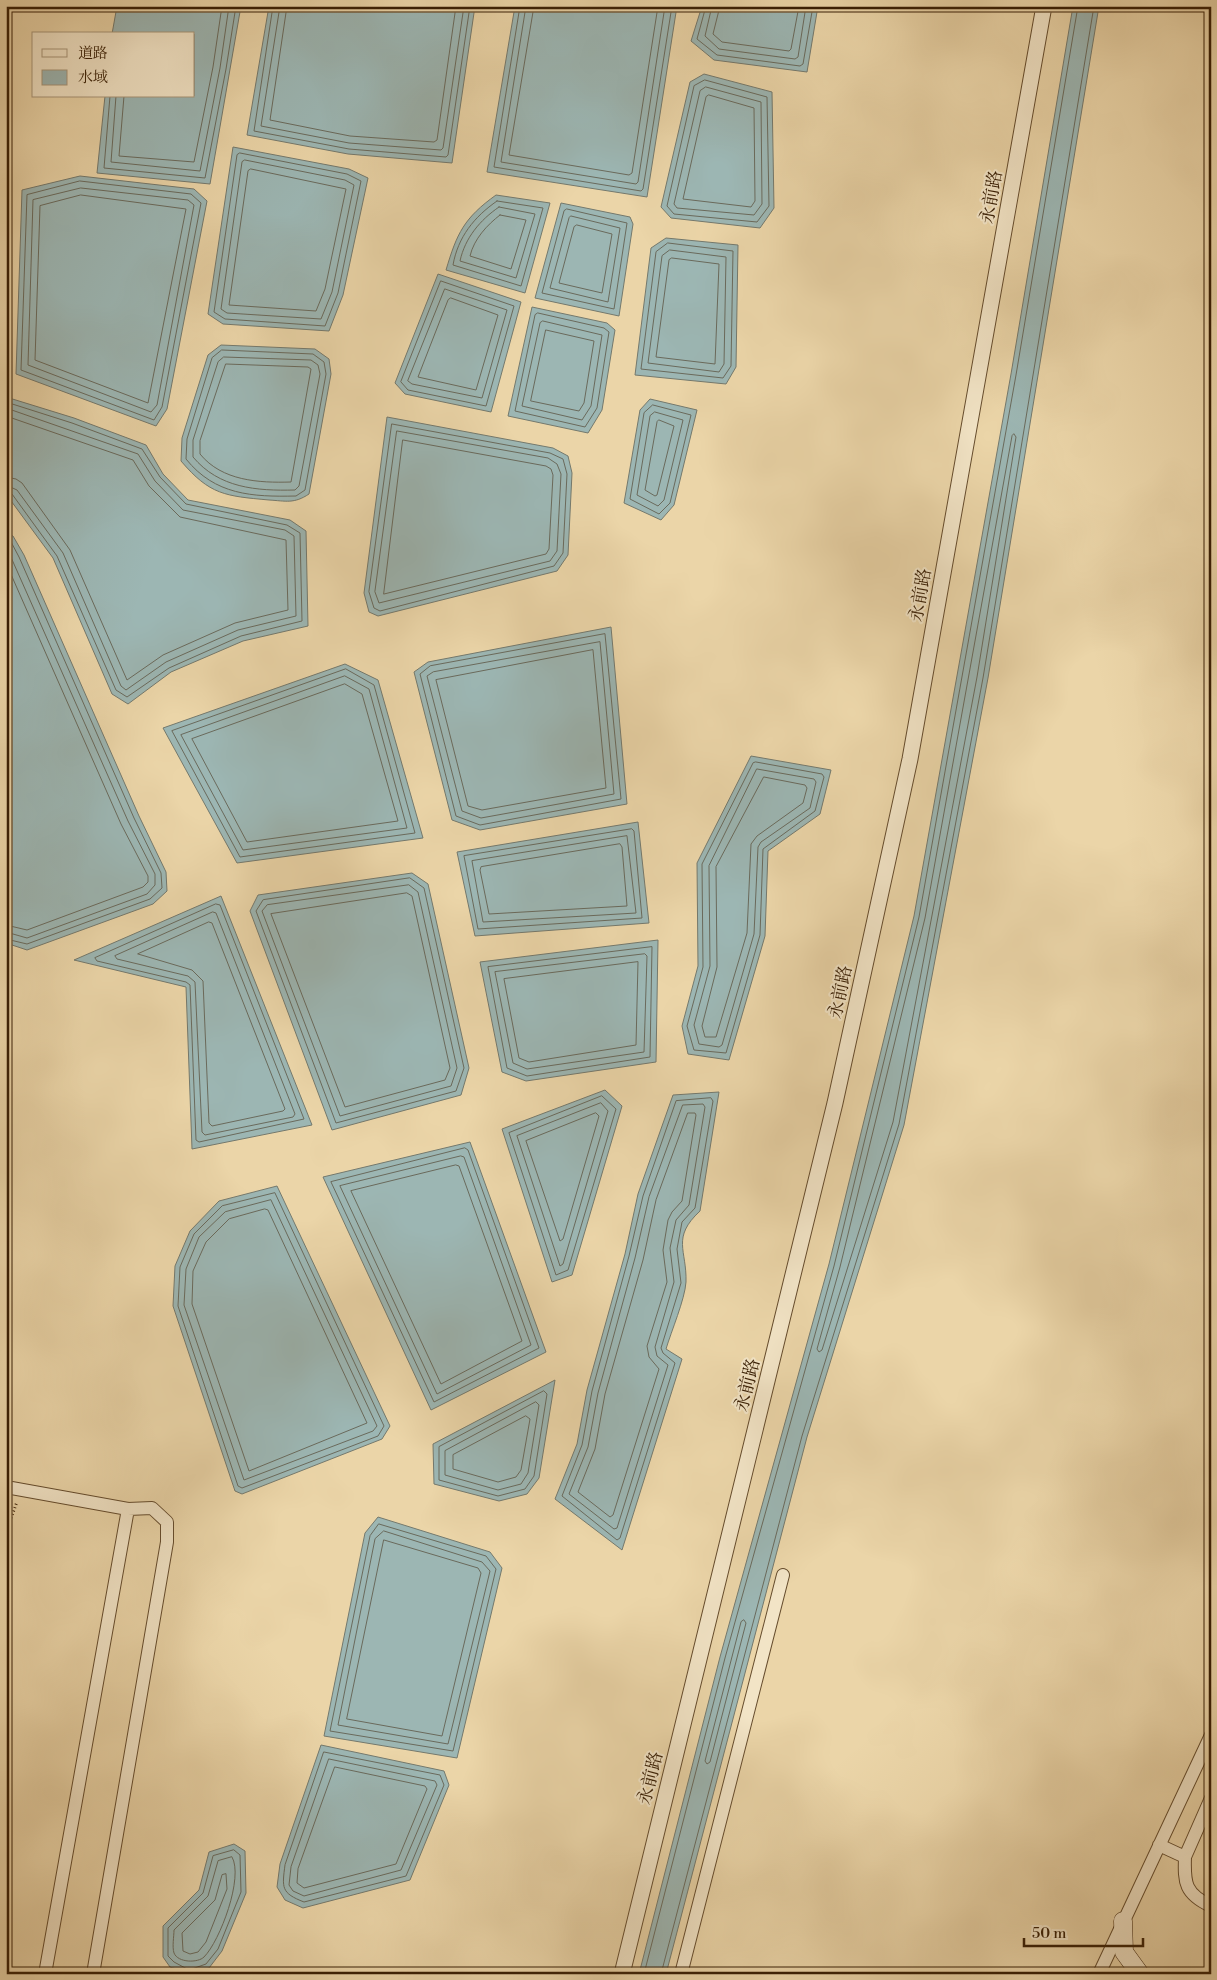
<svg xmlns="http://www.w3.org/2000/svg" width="1217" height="1980" font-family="'Libre Bodoni','Noto Serif SC',serif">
<rect width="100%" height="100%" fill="#ebd5a8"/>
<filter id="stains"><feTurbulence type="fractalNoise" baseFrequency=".004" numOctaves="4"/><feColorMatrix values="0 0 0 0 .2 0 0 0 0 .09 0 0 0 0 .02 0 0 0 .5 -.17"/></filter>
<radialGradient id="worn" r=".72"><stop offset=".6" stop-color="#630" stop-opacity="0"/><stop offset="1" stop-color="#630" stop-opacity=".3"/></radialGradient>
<path fill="#9cb6b3" stroke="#74796d" d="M117,6H241L210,184L97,173L105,96H194V34H112Z
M269,6H475L452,163L348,154L247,135Z
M515,6H677L647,197L487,172Z
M702,6H818L807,72L714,60L691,41Z
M1073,6H1099L988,678L904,1125L807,1437L666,1974H639L720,1657L829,1264L914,916L1011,374Z
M704,74L772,92L774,208L760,228L671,218L661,207L690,82Z
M233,147L349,169L368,178L343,295L329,331L223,324L208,314Z
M80,176L194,189L207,201L167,409L156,426L16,374L22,190Z
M496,195L550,203L525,293L446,270C457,233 464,218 496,195Z
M561,203L630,217L633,224L619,316L535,298Z
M666,238L738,245L736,367L726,384L635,375L651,248Z
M438,274L521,302L491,412L405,394L395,383Z
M532,307L607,323L615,330L602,410L588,433L508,416Z
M221,345L315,349L329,359L331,374L309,494C294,504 286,501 269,500C225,496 210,495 181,461L182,438L208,355Z
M6,397L74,418L146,445L163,474L188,500L290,520L306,531L308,626L243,641L171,672L128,704L112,694L53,558L6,494Z
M650,399L697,410L674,505L661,520L624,503L640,410Z
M387,417L553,448L568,456L572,473L568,555L557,571L378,616L369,612L364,593Z
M6,533L13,536L24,555L139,816L166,872L167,891L153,904L27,950L6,943Z
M611,627L627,804L480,830L452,820L414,672L428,662Z
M345,664L378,680L423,838L237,863L163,728Z
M751,756L831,770L820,814L768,851L765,936L729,1060L688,1054L682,1026L698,966L697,863Z
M638,822L649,923L475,936L457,852Z
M412,873L428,884L469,1068L461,1095L332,1130L250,911L258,895Z
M221,896L312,1125L192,1149L186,987L74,960Z
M658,940L656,1062L526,1081L502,1072L480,962Z
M605,1090L622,1106L572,1275L552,1282L502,1129Z
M719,1092L700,1211C671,1238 687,1250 686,1282C685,1299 671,1332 666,1349L682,1359L622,1550L555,1499L577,1444L587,1390L625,1254L638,1194L673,1095Z
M470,1142L546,1352L431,1410L323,1177Z
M277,1186L390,1426L382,1439L242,1494L235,1491L173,1306L175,1266L190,1231L219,1201Z
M555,1380L539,1478L527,1494L499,1501L434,1484L433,1444Z
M378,1517L490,1552L502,1568L457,1758L324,1736L365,1533Z
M321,1745L444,1771L449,1785L410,1880L303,1908L285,1900L277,1887L280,1864Z
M234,1844L245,1851L246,1893L222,1951L209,1968L189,1973L170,1967L163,1957V1926L199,1890L209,1852Z"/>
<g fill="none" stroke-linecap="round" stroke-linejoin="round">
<path stroke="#6a6a5c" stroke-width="1" d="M273,6L254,131L349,149L446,157L448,155L470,6
M280,6L261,126L349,143L441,150L443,148L464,6
M287,6L270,120L350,136L434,142L437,140L456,6
M520,6L494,167L641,191L643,189L672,6
M526,6L501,162L636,184L638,182L665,6
M534,6L509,155L629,175L632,173L658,6
M706,6L697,39L717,55L800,66L803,64L813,6
M712,6L705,36L719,49L795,59L798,57L806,6
M720,6L713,34L722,42L789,51L791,49L799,6
M705,80L767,97L769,206L757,222L674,214L667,206L694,86Z
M706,87L761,102L762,204L754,215L677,208L674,204L700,91Z
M709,95L754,108L755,201L751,207L683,199L706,97Z
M110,96L104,168L205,178L226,69L236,6
M116,96L111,162L200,171L220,68L229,6
M124,96L119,156L194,162L213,67L222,6
M240,153L347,174L361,181L338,293L325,326L225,319L214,312L237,155Z
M245,160L345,180L354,185L332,292L321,319L227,313L221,309L242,162Z
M251,169L346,189L325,289L316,311L229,305L248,171Z
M80,181L191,194L201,203L162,407L154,420L21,370L27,195Z
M81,188L188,200L194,205L157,405L151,412L28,365L33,200Z
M81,195L186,209L148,403L35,360L40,206Z
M497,201L543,208L521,286L453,265C458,237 474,217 497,201Z
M499,207L535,214L516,278L460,261C465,238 480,220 499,207Z
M567,209L627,223L614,309L542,293L564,211Z
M500,215L526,220L511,269L470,256C474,239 487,225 500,215Z
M571,216L620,228L608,302L550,288L569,218Z
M577,225L612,234L602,293L559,283L574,227Z
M668,243L733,251L731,366L723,378L641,369L656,252Z
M670,250L726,257L724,364L719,372L648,363L662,256Z
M672,258L719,264L715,364L656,357L669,260Z
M441,281L514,306L486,406L408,390L401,382Z
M445,289L507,310L482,398L412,384L408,381Z
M451,298L498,315L476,390L418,377L448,300Z
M538,313L604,328L609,332L597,408L585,427L515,411L535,315Z
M543,321L602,335L591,406L582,420L522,406L540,323Z
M546,330L594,341L584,403L579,411L531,401Z
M222,350L313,354L324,362L326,374L305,490L296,496C252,497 215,495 186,459L187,439L212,358Z
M224,357L311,360L318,365L320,374L299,486L295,490C256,491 219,488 193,457V440L218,362Z
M226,364L308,367L311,369L291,482C259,483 222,481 200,454V441Z
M6,402L72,423L142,449L160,477L186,504L287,525L300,533L302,621L241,636L169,668L127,697L116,690L57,556L12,494L6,491
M653,405L691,415L670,503L659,514L630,499L644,413Z
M6,408L138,454L155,481L183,510L285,530L294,536L296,616L238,630L166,662L126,690L121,686L63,553L17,490L6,485
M655,412L683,420L664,500L658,506L637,495L650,416Z
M6,416L133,460L149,486L180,517L286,540L288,610L235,623L163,655L127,680L70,550L22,483L16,479L6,477
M659,420L674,426L657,495L655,496L645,490L657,422Z
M392,424L550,453L563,459L567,474L563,553L554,566L380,611L374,608L369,592Z
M397,431L548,458L557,464L561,474L557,551L550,561L379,603L375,592Z
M1014,434L1016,437L977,677L893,1122L822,1350L819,1352L817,1349L840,1267L925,918L1012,436Z
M403,440L546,466L551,469L553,475L549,549L546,554L384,594Z
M6,539L10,540L19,557L134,818L161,873L162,888L150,899L27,944L6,939
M6,546L128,821L155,874V885L147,894L27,938L6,932
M6,563L121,824L148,876V882L143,887L27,930L6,925
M605,634L621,799L480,825L456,816L420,674L430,666Z
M600,642L614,794L481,818L462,811L427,676L433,672Z
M593,650L606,788L482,810L468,806L436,680Z
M346,669L374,685L415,833L240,857L172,731Z
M345,676L369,689L407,828L243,850L181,735Z
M345,684L362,694L398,821L247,842L192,739Z
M756,762L822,774L824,777L815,811L763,849L760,935L726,1053L694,1050L687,1026L703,967L702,864L753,763Z
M757,769L814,779L816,782L810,808L761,842L758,847L754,934L722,1045L719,1047L699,1044L694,1025L710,966L709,866Z
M764,777L805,785L807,788L803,803L757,836L751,844L747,933L716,1037H705L702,1026L717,967L716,867Z
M632,829L634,831L642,918L478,929L464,856Z
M627,836L636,913L483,922L472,861Z
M620,844L622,847L627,906L489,914L480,870L481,867Z
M410,878L424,888L464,1068L456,1091L336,1123L256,911L263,900Z
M409,885L418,892L457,1068L451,1086L340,1116L262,911L267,905Z
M407,893L412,896L450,1068L445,1080L345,1107L271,914Z
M216,904L220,905L304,1119L199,1142L196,1140L190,985L186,982L97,961L95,958Z
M213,912L216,913L295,1114L293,1117L205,1135L202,1132L195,982L188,976L117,959L115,956Z
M209,922L212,923L285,1109L283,1111L212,1126L209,1123L203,981L192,970L138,954Z
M652,947L650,1057L527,1076L507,1068L488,967Z
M645,954L647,956L644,1052L527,1069L513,1063L495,972Z
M638,962L636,1045L529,1062L519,1058L504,979Z
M602,1096L616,1109L568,1270L556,1275L509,1133Z
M711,1098L713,1101L695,1208L682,1222L677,1249L681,1283L661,1348L663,1353L675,1363L620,1538L617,1540L562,1496L582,1445L592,1391L629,1256L643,1196L676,1101Z
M601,1103L608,1111L563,1264L560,1266L517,1136Z
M683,1105L703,1104L705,1107L689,1205L676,1220L670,1248L674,1282L655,1347L657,1356L668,1365L617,1528L614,1529L569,1494L588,1447L598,1393L635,1258L649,1197Z
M596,1113L599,1116L563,1239L560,1241L526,1141Z
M688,1113H695L696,1115L682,1201L672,1212L668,1220L663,1250L667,1282L647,1346L649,1357L659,1369L613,1515L610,1517L578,1492L595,1449L605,1394L643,1260L656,1200Z
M465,1148L468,1150L539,1348L434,1402L331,1182Z
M461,1156L464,1157L531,1345L437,1394L340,1186Z
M456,1165L459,1166L522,1341L441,1384L351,1191Z
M275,1193L384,1426L378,1436L242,1488L238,1486L178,1306L180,1267L194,1234L222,1206Z
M271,1200L377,1426L373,1431L244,1480L184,1305L186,1269L199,1237L225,1212Z
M265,1209L268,1210L367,1423L249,1471L192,1304L193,1271L206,1242L229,1219Z
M544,1391L547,1394L534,1476L525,1489L498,1496L439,1480V1447Z
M536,1402L539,1405L528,1473L521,1484L498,1490L445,1475V1451Z
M526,1416L530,1419L521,1470L516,1477L498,1482L453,1469V1455Z
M379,1524L486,1556L496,1569L453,1751L330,1731L370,1536Z
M384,1531L482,1562L490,1571L448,1744L338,1725L375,1539Z
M384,1540L478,1568L481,1573L442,1736L347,1719Z
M744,1620L746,1623L710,1762L707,1764L705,1761L741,1622Z
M324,1752L440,1775L444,1785L406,1876L304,1902C281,1893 282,1888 285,1865Z
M329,1759L435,1781L437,1785L401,1870L304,1896L293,1891L289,1885L291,1867Z
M335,1767L425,1786L427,1789L396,1864L304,1888L297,1883L298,1869Z
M234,1850L240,1855L241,1892L218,1949L206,1964L189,1970L174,1962L168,1956V1928L203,1893L213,1856Z
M232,1857C244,1877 220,1941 204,1957C198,1963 178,1963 174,1953C172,1947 174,1936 174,1930L208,1896L218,1861Z
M226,1874L227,1889L206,1942L198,1952L190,1954L183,1951L182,1933L215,1900L222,1875Z
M644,1974L725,1658L834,1266L919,917L1016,375L1078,6
M661,1974L802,1436L899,1124L983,678L1094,6"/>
<defs>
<path id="minor" d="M6,1487L128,1509L152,1508L167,1522V1542L93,1974
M1159,1845L1185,1857C1184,1883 1185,1894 1211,1906
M1185,1857L1211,1798
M45,1974L128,1509
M681,1974L783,1575
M1099,1974L1211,1735"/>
<path id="tertiary" d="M622,1974L835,1103L910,759L1044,6"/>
<path id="secondary" d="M1123,1921L1124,1952L1140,1974"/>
</defs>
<use href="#minor" stroke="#654c2d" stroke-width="14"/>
<use href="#tertiary" stroke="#654c2d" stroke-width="17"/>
<use href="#secondary" stroke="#381e04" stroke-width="19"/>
<path stroke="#381e04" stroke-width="3" stroke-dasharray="1 2.5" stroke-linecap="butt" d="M6,1531L17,1502"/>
<use href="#minor" stroke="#f2e4c6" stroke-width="12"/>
<use href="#tertiary" stroke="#f2e4c6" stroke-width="15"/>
<use href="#secondary" stroke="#f2e4c6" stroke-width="18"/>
</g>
<g text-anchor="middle" stroke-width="4" stroke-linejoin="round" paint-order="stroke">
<g font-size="18" fill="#381e04" stroke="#f2e4c6">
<text transform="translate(991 197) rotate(-80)" y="6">永前路</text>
<text transform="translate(920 595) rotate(-80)" y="6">永前路</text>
<text transform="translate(840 992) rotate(-78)" y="6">永前路</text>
<text transform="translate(747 1385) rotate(-76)" y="6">永前路</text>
<text transform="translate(650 1778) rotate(-76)" y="6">永前路</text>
</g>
</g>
<rect width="1217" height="1980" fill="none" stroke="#ebd5a8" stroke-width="25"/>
<rect x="8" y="8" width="1202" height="1965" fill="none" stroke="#381e04" stroke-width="2.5"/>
<rect x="12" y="12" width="1192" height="1955" fill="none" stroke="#381e04"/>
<rect x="32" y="32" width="162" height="65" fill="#f2e4c6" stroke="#a89578"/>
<rect x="42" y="49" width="25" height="8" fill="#f2e4c6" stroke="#a89578"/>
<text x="78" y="58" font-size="15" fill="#381e04">道路</text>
<rect x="42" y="70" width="25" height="15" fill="#9cb6b3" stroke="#a89578"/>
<text x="78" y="82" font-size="15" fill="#381e04">水域</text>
<path d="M1024 1938v8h119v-8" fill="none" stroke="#381e04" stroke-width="2.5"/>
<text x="1032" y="1938" font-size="15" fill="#381e04" stroke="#f2e4c6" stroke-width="4" paint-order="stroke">50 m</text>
<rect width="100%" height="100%" filter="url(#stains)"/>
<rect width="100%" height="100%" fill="url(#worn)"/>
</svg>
